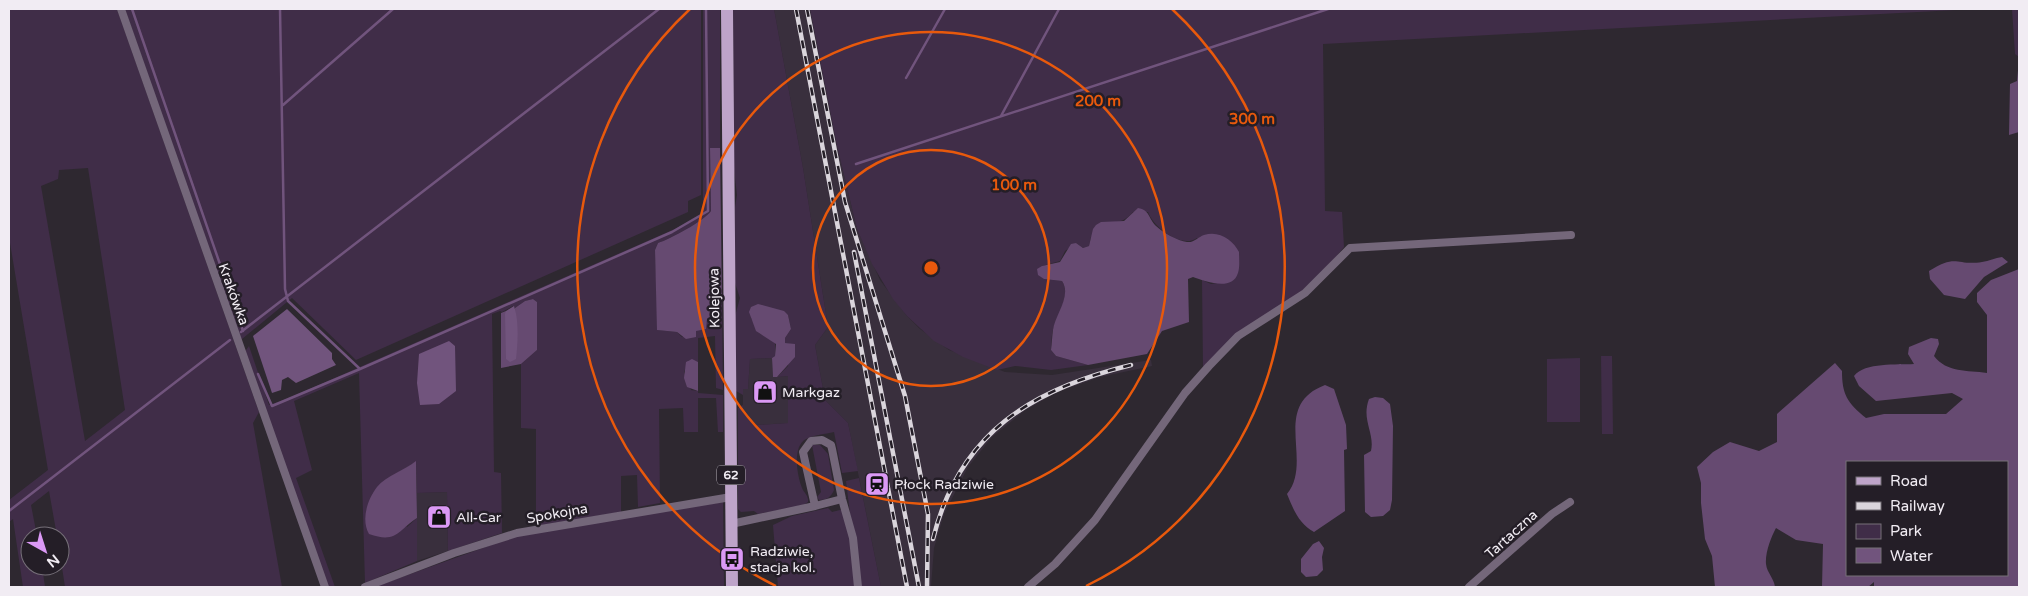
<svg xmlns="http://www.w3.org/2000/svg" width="2028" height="596" font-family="'Varela Round',sans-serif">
<rect width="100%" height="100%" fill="#2e2830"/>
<path fill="#392f3d" d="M774,9H810L837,146L857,229L880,280L907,316L920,329L949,350L1005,372L1052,375L1151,360L1152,366L1100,377L1057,392L1024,411L992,437L968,467L944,514L934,548L931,587H881L848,423L825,400L815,345L828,327L803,168Z
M772,358L773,377L788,376V423L756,425L743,409V389H748L750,359Z
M447,492L448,551L417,561V493Z"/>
<path fill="#402d48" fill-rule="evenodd" d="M9,9H117L259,412L253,423L282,587H65L60,554V536H57L49,491L31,505L37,536H30V566H42L45,587H23L13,519L9,522V500L48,470L9,237ZM88,168L125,410L85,441L41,186L58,179L59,170Z
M125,9H701V195L688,201V212L356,360L292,298L242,339L239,336Z
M703,9H720V148H710L711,211C704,221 670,239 658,243L655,250L658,330L677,332L682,337C697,330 717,317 722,301L723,390L716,388L715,336L698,338V362L689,360L684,372L691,390L698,391V393L723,395V432H718L716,398H698V432H684L683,408L659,409L660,503L638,507L637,475L621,476V512L536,526V429L521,428V364L537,350V302L533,299L525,301L515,308L513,306L502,312L500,311L492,314L494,472L501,473L502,533L448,551L447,492L417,493L416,462L387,479L407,527L417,518V561L365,583L359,373L294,401L312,470L296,478L335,587L328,586L244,353L249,346L269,405L289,398L677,228L703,214Z
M733,9H774L803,168L828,327L815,345L825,400L848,423L858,471L842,473L834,432C825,434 814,435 806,439C792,446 797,476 802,488C804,493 809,496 808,502L802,506L758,514L754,511L741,512L738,509V408L743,405V409L756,425L788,423V376L777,377L788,366L790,344L785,343V338L791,329L788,315C774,305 765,310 751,318L759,333L775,342V356L772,358L750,359L748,389H743V395L736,391L735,316L740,298L735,283V207L737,195L734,170Z
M810,9H1974L1323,44L1325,211L1342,212L1344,247C1306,295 1252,330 1203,367L1202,280L1211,284L1231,281L1238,273V264L1197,238C1182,249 1154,228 1148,212H1133C1125,221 1119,223 1107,222L1091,237L1089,246L1083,248L1076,243L1065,251L1060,261L1042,266L1044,279L1062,281C1072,297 1056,315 1053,330C1051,336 1052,343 1051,350L1056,356L1088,365L1051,370L1015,366L997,370L963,357L934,341L907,316L893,299L872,264L857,229L837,146Z
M2012,9H2019V57L2015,54Z
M1601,356H1612L1613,434H1602Z
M1580,358V422H1547V359Z
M812,445H820L828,454L834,490C831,497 827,500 819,500L817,497L821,492Z
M859,478L881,587H859L846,481Z
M723,502L724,587H374L519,535Z
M828,508L832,512L844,509L850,535L856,587H778L773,525L792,516Z"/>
<path fill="#664a71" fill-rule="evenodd" d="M2019,60V132L2009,135L2010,84L2017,81Z
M710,148H720L722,301L719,311L707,319L706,329L696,331V337L686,339L677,332L657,330L655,250L658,243C670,239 704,221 711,211Z
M1138,208C1150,210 1148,218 1156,226C1162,232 1178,241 1187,242C1194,243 1198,237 1204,235C1219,230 1233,240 1239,252C1239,258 1240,267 1238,273C1232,292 1205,281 1193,277L1188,279L1189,322L1162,331L1147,354L1088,365L1056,356L1051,350C1052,343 1052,336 1053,330C1055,315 1072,296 1062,281L1044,279L1038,275L1037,269L1042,266L1060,262L1071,244L1076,243L1083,248L1089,246L1093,229L1096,225L1101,222L1124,221Z
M2002,257L2008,262L1984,277L1965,299L1944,295L1930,279L1929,271C1957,253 1956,266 1982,262C1989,261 1995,258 2002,257Z
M2019,269V587H1874V582L1868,587H1822L1823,544L1796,540L1776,528C1771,537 1765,553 1766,564C1767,573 1774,578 1775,587H1715L1712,556L1705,539L1701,503V483L1697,467L1713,452L1730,442L1759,451L1777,442V414L1835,363L1842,371C1842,394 1847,403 1866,418L1884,414H1946L1963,399L1952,393L1876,401L1859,386L1854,376C1865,362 1897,365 1914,364L1908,354L1909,347L1931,338L1938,339L1939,344L1934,356C1947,373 1967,370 1987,373V315L1977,302V293L1991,280ZM1847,462H2007V575H1847Z
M533,299L537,302V350L521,364L501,368V313L506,311V359H516L515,308L525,301Z
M758,304L784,311L788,315L791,329L785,338V343L795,344V357L777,377H773L772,358L775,356L776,344L756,331L749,312L751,307Z
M692,359L698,362V391L687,387L684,378L686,362Z
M1325,385L1334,389L1346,425L1347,449L1344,450L1345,511L1314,532C1299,524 1293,509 1287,494C1314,461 1270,406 1325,385Z
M1375,397L1383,398L1390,404L1393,426L1392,500L1390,510L1383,516L1371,517L1365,512L1364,455L1371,451C1375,433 1361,420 1369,399Z
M416,461L417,518C398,530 397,544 369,534C361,520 367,500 377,487C386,476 405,470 416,461Z
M1319,541L1324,548L1322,557L1323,570L1317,576L1306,577L1301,572V559L1313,544Z"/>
<path fill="#71547d" d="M514,306C519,320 518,343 516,359L510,362L506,359L505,314L506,311Z
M287,309L332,353V359L336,365L296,383L288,377L282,380L281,390L272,393L253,336Z
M449,341L455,346L456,391L439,404L420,405L417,383L419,354Z"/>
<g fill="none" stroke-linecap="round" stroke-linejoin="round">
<path stroke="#71547d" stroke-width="2.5" d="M132,9L243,331
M906,78L945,9
M283,105L393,9
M1001,116L1059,9
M856,164L1328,9
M241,332L659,9
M360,369L672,232L708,211L706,9
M258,374L272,406L360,369L288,301L285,289L280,9
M9,511L230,340"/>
<path stroke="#74677a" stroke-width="8" d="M121,9L325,587
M815,506L842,499
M731,524L815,506L803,452L811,441L822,440L831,445L832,449L842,499L853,538L858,587
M365,587L454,553L517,533L731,497
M1028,587L1055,564L1095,520L1185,393L1209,366L1238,336L1305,293L1350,248L1571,235
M1469,587L1552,514L1570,502"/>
<path stroke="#bea4c9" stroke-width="12" d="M727,9L732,587"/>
<defs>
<path id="rail" d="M796,9L907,587
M807,9L845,202L905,396L928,514L927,587
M854,252L919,587
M933,539C959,433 1032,389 1131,365"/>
</defs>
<use href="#rail" stroke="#dad5dc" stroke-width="4.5"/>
<use href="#rail" stroke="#241e27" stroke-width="2.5" stroke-dasharray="8" stroke-linecap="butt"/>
</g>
<g fill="none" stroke="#e8590c" stroke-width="2.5">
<circle cx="931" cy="268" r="118"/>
<circle cx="931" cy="268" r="236"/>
<path d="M776 586A354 354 0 0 1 690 9M1172 9A354 354 0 0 1 1086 586"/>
</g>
<defs>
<symbol id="shop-square" viewBox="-11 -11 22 22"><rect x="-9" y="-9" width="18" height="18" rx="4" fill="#db99f5" stroke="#241e27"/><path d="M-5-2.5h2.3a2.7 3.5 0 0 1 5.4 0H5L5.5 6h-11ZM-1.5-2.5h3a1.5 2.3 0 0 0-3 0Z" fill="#111"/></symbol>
<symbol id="station-square" viewBox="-11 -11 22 22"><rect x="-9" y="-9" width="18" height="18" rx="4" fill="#db99f5" stroke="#241e27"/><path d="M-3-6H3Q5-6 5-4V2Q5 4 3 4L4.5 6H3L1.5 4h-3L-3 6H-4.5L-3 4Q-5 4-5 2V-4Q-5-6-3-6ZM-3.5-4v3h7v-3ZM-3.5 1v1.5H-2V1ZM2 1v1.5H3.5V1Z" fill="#111"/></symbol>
<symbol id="bus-square" viewBox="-11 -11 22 22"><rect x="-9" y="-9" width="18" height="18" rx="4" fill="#db99f5" stroke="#241e27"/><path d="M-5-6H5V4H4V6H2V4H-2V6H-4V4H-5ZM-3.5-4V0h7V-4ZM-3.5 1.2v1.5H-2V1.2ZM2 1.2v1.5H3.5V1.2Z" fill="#111"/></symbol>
</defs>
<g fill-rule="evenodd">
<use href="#shop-square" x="751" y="378" width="28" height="28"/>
<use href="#station-square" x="863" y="470" width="28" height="28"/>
<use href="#shop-square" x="425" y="503" width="28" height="28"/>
<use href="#bus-square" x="718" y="545" width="28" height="28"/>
</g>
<g text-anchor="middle" stroke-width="5" stroke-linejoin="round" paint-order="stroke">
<rect fill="#241e27" stroke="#b4aeb6" stroke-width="1" x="717" y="465.5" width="28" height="19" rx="4"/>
<g font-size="12" font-weight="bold" fill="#f1ecf3">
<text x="731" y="479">62</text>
</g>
<g font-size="14" fill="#f1ecf3" stroke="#241e27">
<text transform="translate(234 294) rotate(70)" y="5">Krakówka</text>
<text transform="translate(714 298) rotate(-91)" y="5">Kolejowa</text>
<text transform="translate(557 513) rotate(-10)" y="5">Spokojna</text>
<text transform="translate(1511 534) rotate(-42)" y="5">Tartaczna</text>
</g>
<g font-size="14" fill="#f1ecf3" stroke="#241e27" text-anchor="start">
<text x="782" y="397">Markgaz</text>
<text x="894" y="489">Płock Radziwie</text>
<text x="456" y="522">All-Car</text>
<text x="750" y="556">Radziwie,<tspan x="750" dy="16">stacja kol.</tspan></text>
</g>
</g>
<circle cx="931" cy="268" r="8" fill="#e8590c" stroke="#241e27" stroke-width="2.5"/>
<g font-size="15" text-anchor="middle" font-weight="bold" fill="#e8590c" stroke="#241e27" stroke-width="5" stroke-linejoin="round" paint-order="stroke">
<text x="1098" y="106">200 m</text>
<text x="1252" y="124">300 m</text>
<text x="1014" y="190">100 m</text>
</g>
<rect width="2028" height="596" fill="none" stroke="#f1ecf3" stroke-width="20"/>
<rect x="1846" y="461" width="162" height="115" fill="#241e27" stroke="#767079"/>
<rect x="1856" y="477" width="25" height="8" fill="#bea4c9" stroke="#767079"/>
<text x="1890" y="486" font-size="15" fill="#f1ecf3">Road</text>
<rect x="1856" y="502" width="25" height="8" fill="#dad5dc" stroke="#767079"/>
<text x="1890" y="511" font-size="15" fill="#f1ecf3">Railway</text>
<rect x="1856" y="524" width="25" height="15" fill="#402d48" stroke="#767079"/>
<text x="1890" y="536" font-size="15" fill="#f1ecf3">Park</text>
<rect x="1856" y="548" width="25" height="15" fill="#71547d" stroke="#767079"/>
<text x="1890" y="561" font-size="15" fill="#f1ecf3">Water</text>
<g transform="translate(45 551) rotate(141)"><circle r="24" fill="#241e27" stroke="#767079"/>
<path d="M0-4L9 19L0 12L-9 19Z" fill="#db99f5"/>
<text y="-8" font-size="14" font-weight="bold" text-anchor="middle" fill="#f1ecf3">N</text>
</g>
</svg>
